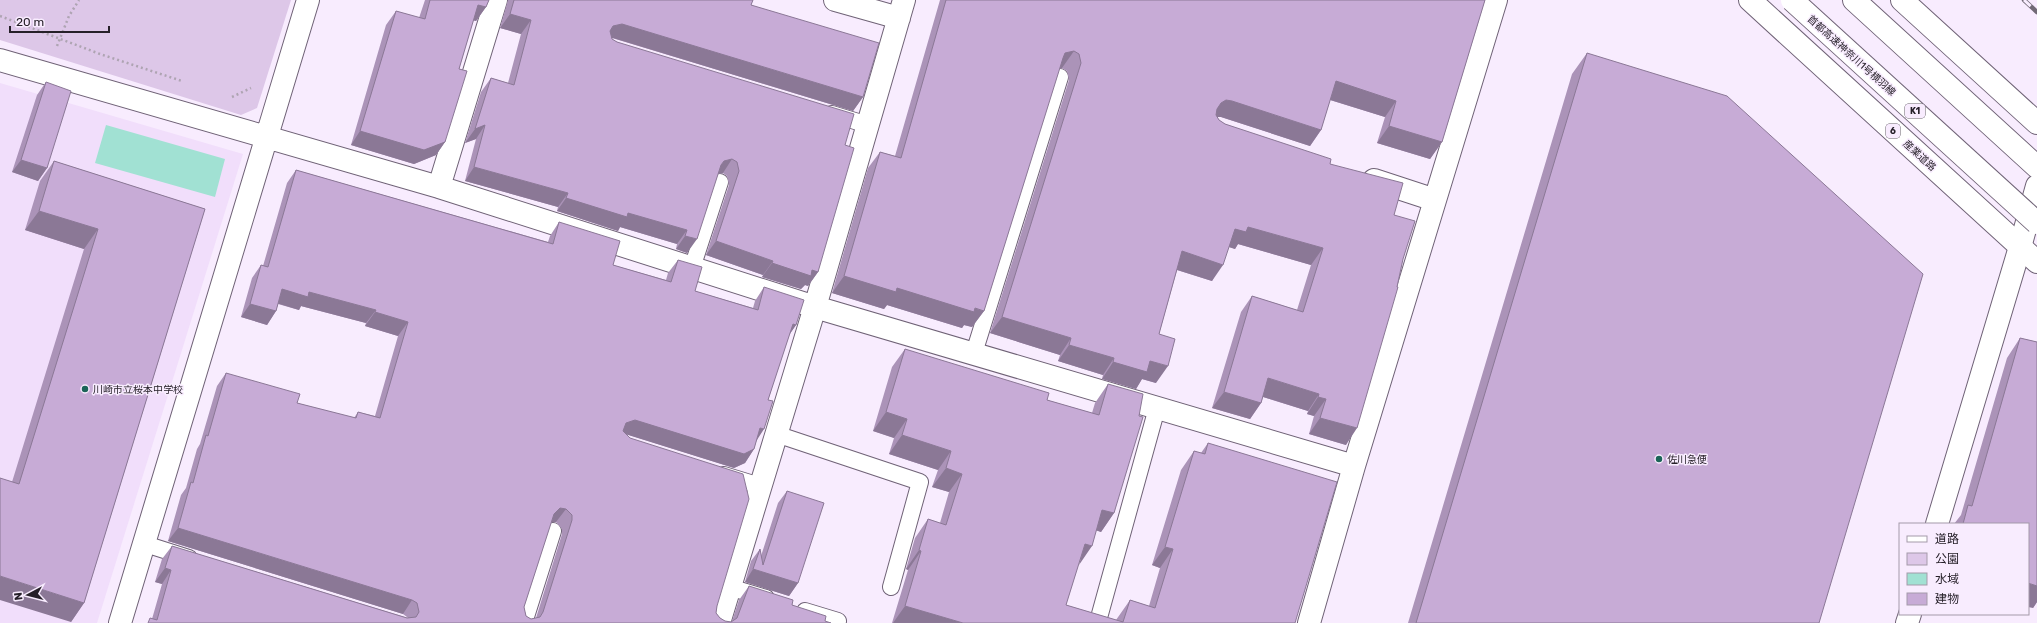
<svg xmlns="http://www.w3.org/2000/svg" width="2037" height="623" font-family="Rubik,'Noto Sans JP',sans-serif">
<rect width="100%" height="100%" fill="#f8ecfe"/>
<path fill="#f1defb" d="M0,83L243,154L97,623H0Z"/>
<path fill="#ddc7e8" d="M0,0H291L257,108L241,115L0,40Z"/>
<path fill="#a1e1d3" d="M106,125L225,159L215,197L95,163Z"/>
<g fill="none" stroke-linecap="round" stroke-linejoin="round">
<defs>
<path id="lane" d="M832,114L868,125
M692,268L720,182
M974,353L1060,77
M776,434L920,482L891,587
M724,475L760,486
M145,544L189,558
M729,587L766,598
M805,611L838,621L837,623
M1100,614L1157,408
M524,623L553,531"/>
<path id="street" d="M835,0L899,18
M0,60L439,187L815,307L1354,466
M1374,180L1435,200
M439,187L496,0
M1937,524L2020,247
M120,623L308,0
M719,623L815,307L904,0
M1309,623L1354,466L1496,0
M1907,623L1910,614"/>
<path id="secondary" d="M2020,247L2037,186"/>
<path id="primary" d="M1750,0L2037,262
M1902,0L2037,123"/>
<path id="highway" d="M1854,0L2037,167"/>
</defs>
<use href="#lane" stroke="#6f6276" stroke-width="18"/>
<use href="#street" stroke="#6f6276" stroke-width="24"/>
<use href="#secondary" stroke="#6f6276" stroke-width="24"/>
<use href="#primary" stroke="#6f6276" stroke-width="24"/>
<use href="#highway" stroke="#6f6276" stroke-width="24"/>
<path stroke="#aea4b2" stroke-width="2.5" stroke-dasharray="2 3" stroke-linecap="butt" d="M0,16L100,54L182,81
M57,46L69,16L79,0
M232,97L251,88"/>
<use href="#lane" stroke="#fff" stroke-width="16"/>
<use href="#street" stroke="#fff" stroke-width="22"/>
<use href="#secondary" stroke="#fff" stroke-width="22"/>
<use href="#primary" stroke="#fff" stroke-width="22"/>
<use href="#highway" stroke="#fff" stroke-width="22"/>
<defs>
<path id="rail" d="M2024,0L2037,12"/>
</defs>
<use href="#rail" stroke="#726a76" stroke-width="4.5"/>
<use href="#rail" stroke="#f8ecfe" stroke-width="3" stroke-dasharray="9" stroke-linecap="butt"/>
<defs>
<path id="highway-bridge" d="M1792,0L2037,223"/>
</defs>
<use href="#highway-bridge" stroke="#6f6276" stroke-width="24" stroke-linecap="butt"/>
<use href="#highway-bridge" stroke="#fff" stroke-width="22"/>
</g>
<path fill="#ab93b8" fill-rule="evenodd" d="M425,0H489L486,7L476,21L473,20L459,69L445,142L436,155L414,164L351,145L386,25L396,11L419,18Z
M508,0H753L751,5L863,97L853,111L612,38V39L617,42L845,145L818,272L808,286L805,285L801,289L762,277L763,275L706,255L729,185L727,176L723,173L718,174L687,253L676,249L677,244L620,227L618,231L557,211L558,207L465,181L476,139L465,143L481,92L491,78L508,83L521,34L500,28Z
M940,0H1485L1442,142L1430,159L1377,143L1385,117L1330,100L1321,130L1310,146L1221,117H1217L1219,120L1225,124L1330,164L1394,215L1346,445L1309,434L1314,416L1307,414L1308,411L1263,397L1261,403L1250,419L1212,408L1241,312L1252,296L1297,310L1311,265L1238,244L1235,249L1229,247L1212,281L1177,270L1159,334L1156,383L1142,379L1136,389L1102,379L1103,375L1058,361L1060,355L990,333L1069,80L1067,71L1062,68L1059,69L984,311L972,327L964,325L962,328L887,305L884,309L832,293L868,168L880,152L895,156Z
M1587,53L1819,623H1408L1572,74Z
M46,82L47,168L38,181L12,172L37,95Z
M54,161L205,209L84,603L71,622L12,482L84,249L25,230L40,181Z
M296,170L548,242L550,236L559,222L613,265L666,280L668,273L678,260L695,291L753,308L755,301L764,287L796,325L789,335L768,400L754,449L745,463L734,468L626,434L717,606L716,613L720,618L725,621H732L739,600L749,586L792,605L825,621L148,623L152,619L162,584L155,582L162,559L172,546L408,618L407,617L403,614L168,541L181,495L186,488L197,449L200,444L217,386L226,373L297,403L354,418L358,412L375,416L398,336L365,326L366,323L301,306L299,310L278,304L276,311L267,325L241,317L252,278L261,265L263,266L287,183ZM551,522H556L562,529V534L536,618L531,619L526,616L524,607Z
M2020,338L2037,342V602L2033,608L2028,524H1954L1961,515L2007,358Z
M905,349L1047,400L1092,413L1095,403L1108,384L1114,513L1101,532L1096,530L1078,565L1066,605L1116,620L1130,600L1149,606L1160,568L1152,565L1181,470L1194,451L1201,453L1208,443L1295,623H892L908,570L906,569L915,538L928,519L940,523L949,492L932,487L938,470L889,454L894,438L873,431L892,367Z
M787,491L798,583L789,596L745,582L751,561L760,549L761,556L778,503Z"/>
<path fill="#8b7896" d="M478,5L486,7L476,21L468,19Z
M510,14L531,20L521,34L500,28Z
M622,24L863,97L853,111L613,38L604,40L613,26Z
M1074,51L1062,68L1054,70L1065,53Z
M1336,81L1396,101L1385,117L1324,98Z
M1226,100L1232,101L1321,130L1310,146L1221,117H1215L1209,119L1221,103Z
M485,125L476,139L465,143L475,129Z
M1389,126L1442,142L1430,159L1377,143Z
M360,131L445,142L436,155L414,164L351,145Z
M732,159L723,173L714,175L724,161Z
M21,160L47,168L38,181L12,172Z
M474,167L568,193L558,207L465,181Z
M566,198L628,213L687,230L677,244L620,227L618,231L557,211Z
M39,211L98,229L84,249L25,230Z
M1248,227L1323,248L1311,265L1238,244L1235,249L1223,245L1235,229Z
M685,236L697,239L687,253L676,249Z
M716,241L773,261L763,275L706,255Z
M1182,251L1223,265L1212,281L1171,268Z
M772,263L812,270L818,272L808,286L805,285L801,289L762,277Z
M844,276L897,288L984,311L972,327L964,325L962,328L887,305L884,309L832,293Z
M282,289L309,292L376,310L366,323L301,306L299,310L273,302Z
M250,304L276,311L267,325L241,317Z
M375,312L408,322L398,336L365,326Z
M1002,317L1071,338L1060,355L990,333Z
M793,324L796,325L787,338Z
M1069,345L1114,358L1103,375L1058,361Z
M1150,361L1168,366L1156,383L1142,379L1136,389L1102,379L1113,362Z
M1268,378L1319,394L1308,411L1257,395Z
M1224,392L1261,403L1250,419L1212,408Z
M1318,397L1326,399L1314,416L1307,414Z
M886,412L907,419L894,438L873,431Z
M1320,418L1357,428L1346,445L1309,434Z
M635,420L754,449L745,463L734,468L625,434L616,436L626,423Z
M760,428L764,429L755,443Z
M902,435L951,451L938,470L889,454Z
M946,468L962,474L949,492L932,487Z
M560,508L566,509L556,522H551L554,514Z
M1102,510L1114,513L1101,532L1089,528Z
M178,528L412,600L403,614L168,541Z
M1085,544L1092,546L1079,565Z
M1165,547L1173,549L1160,568L1152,565Z
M919,550L921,551L908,570L906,569Z
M165,568L171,570L162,584L155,582Z
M753,569L798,583L789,596L745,582Z
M0,576L84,603L71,622L0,600Z
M2028,583L2037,586V602L2033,608L2028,607Z
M905,606L963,623H893Z"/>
<path fill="#c7abd6" stroke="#8b7896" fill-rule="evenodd" d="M430,0H489L486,7L478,5L459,69L467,71L445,142L424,150L360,131L396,11L425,19Z
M514,0H753L751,5L879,43L863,97L622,24L613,26L610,31L612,39L617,42L854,114L845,145L854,148L818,272L812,270L811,276L772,263L773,261L716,241L739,171L737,162L732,159L724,161L721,165L697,239L685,236L687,230L628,213L627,217L566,198L568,193L474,167L485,125L475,129L491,78L514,85L531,20L510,14Z
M946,0H1485L1442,142L1389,126L1396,101L1336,81L1321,130L1232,101L1226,100L1221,103L1217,109L1216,115L1219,120L1225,124L1331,159L1330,164L1403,183L1394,215L1415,221L1403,259L1397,287H1398L1357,428L1320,418L1326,399L1318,397L1319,394L1268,378L1261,403L1224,392L1252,296L1303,312L1323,248L1248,227L1246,232L1235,229L1223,265L1182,251L1159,334L1175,339L1168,366L1150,361L1147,372L1113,362L1114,358L1069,345L1071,338L1002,317L1081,63L1079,54L1074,51L1065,53L1063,58L984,311L975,308L974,312L897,288L896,292L844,276L880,152L901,158Z
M1587,53L1727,96L1923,274L1819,623H1416Z
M46,82L71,91L47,168L21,160Z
M54,161L205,209L84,603L0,576V478L19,484L98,229L39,211Z
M296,170L553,244L559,222L620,241L613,265L671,282L678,260L702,267L695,291L758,310L764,287L804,300L796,325L793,324L768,400L773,401L764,429L760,428L754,449L744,454L635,420L626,423L623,431L630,438L743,474L749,499L717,606L716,613L720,618L725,621L731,622L737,618L749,586L793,600L792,605L826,616L825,621L831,623H148L150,618L157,620L171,570L165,568L172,546L407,618L416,617L419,612L417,603L412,600L178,528L191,482L193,483L206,435L208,436L226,373L300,394L297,403L356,418L358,412L380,418L408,322L375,312L376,310L309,292L308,297L282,289L276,311L250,304L261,265L268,267ZM560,508L566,509L572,515V520L543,612L540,617L531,619L526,616L524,607L554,514Z
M2020,338L2037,342V586L2028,583V524H1963L1968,505L1972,506Z
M905,349L1049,393L1047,400L1099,415L1108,384L1143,394L1139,416L1143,417L1114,513L1102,510L1092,546L1085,544L1066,605L1123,622L1130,600L1155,608L1173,549L1165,547L1194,451L1205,454L1208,443L1337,482L1295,623H963L905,606L921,551L919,550L928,519L946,525L962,474L946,468L951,451L902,435L907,419L886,412Z
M787,491L824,503L798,583L753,569L760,549L763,565Z"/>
<g fill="#1b6458" stroke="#f8ecfe" stroke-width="1.5">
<circle cx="85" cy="389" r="4"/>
<circle cx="1659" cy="459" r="4"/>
</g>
<g text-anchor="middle" stroke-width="3" stroke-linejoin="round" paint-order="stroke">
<g fill="#f8ecfe" stroke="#655d69" stroke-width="1">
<rect x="1905" y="104" width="20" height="14" rx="3"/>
<rect x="1886" y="124" width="14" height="14" rx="3"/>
</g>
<g font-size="9" font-weight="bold" fill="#262029">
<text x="1915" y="114">K1</text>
<text x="1893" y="134">6</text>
</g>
<g font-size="10" fill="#262029" stroke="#f8ecfe">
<text transform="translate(1852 55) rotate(42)" y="4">首都高速神奈川1号横羽線</text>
<text transform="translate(1920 155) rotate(42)" y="4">産業道路</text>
</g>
<g font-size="10" fill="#262029" stroke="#f8ecfe" text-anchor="start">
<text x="93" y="393">川崎市立桜本中学校</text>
<text x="1667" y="463">佐川急便</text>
</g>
</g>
<rect x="1899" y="523" width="130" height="92" fill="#f8ecfe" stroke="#a49aa9"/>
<rect x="1907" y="536" width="20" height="6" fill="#ffffff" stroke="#a49aa9"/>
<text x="1935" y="543" font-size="12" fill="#262029">道路</text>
<rect x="1907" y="553" width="20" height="12" fill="#ddc7e8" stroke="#a49aa9"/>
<text x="1935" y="563" font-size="12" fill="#262029">公園</text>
<rect x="1907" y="573" width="20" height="12" fill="#a1e1d3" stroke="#a49aa9"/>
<text x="1935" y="583" font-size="12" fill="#262029">水域</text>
<rect x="1907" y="593" width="20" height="12" fill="#c7abd6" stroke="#a49aa9"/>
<text x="1935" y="603" font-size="12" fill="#262029">建物</text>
<g transform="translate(28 595) rotate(263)" stroke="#f8ecfe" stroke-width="3" paint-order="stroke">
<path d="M0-3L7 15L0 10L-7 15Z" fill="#262029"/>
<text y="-6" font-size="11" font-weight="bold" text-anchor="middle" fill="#262029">N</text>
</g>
<path d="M10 26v6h99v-6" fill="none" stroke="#262029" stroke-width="2"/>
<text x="16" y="26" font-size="12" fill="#262029" stroke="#f8ecfe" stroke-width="3" paint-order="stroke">20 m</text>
</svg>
